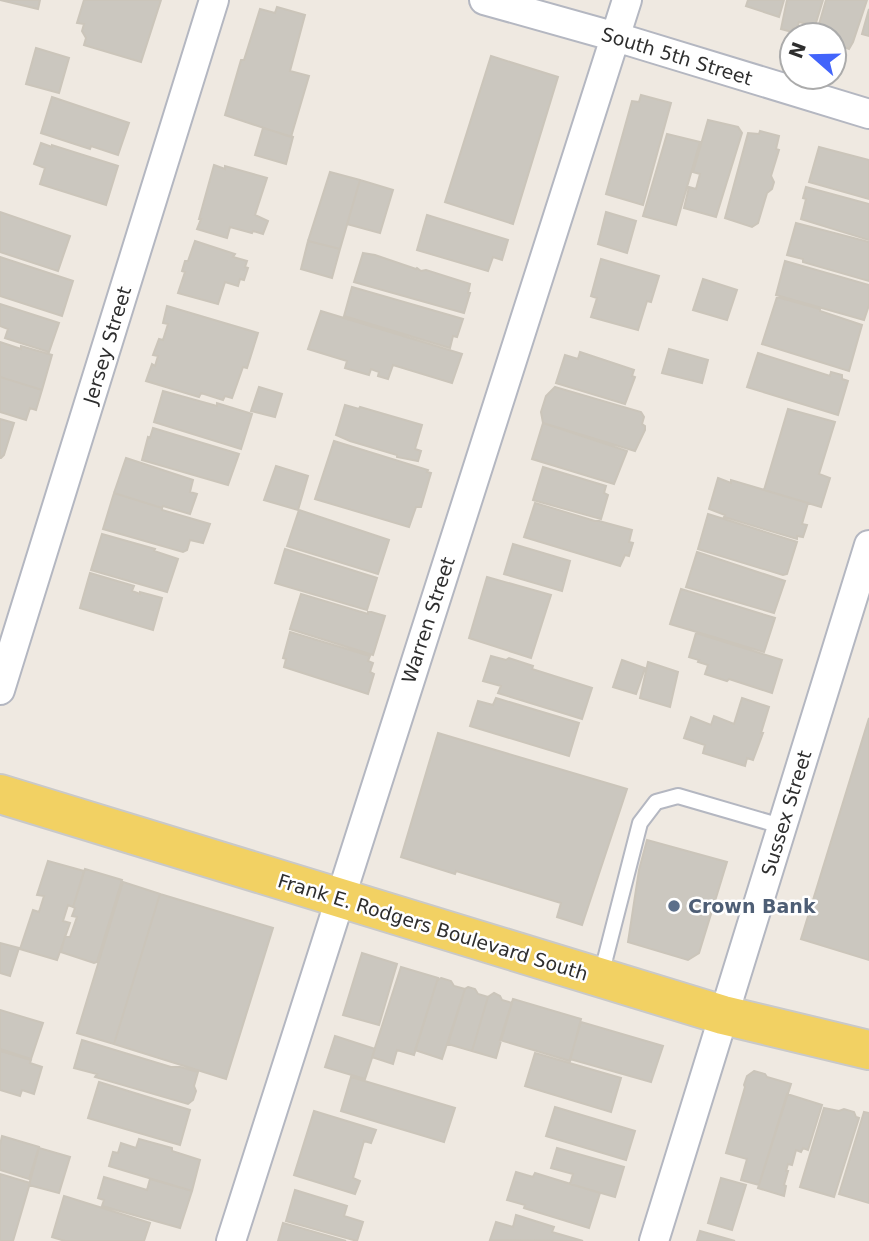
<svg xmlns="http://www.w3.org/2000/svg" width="869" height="1241" font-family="'DejaVu Sans',sans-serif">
<rect width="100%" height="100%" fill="#efe9e1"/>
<path fill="#cbc7bf" stroke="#cbc5ba" stroke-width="2" d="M0,0H40L38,9Z
M84,0H161L141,62L84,45L86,38L82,31L84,24L77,23Z
M748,0H784L779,17L746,6Z
M787,0H823L815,26L799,22L797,28H793L792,32L781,29Z
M826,0H867L853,42L849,49L842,46L840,50L834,48V35H816Z
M277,7L305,15L290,71L309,76L291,137L225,115L241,60H244L260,9L275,13Z
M869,9V36L862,34Z
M36,48L69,58L59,93L26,84Z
M491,56L558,77L513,224L445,202Z
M641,95L671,103L643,205L606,194L632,101L639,102Z
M52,97L129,123L118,155L91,146L90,149L41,133Z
M708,120L738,127L742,133L716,217L684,208L689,187L696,189L700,174L693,172Z
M263,128L293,137L286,164L255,155Z
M760,131L779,136L776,149L779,150L771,176L774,182L772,189L767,193L758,223L752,227L725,218L748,133L759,134Z
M667,134L700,142L676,225L643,216Z
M41,143L52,147V145L118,166L106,205L40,184L45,168L34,164Z
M819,147L869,160V199L809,182Z
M214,165L225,169V166L267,178L255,215L268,221L263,234L253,231L252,233L230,227L227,238L197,229L201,219H199Z
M330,172L360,180L340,249L308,241Z
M360,180L393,190L380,233L347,224Z
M806,187L869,204V240L801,219L806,199L803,198Z
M0,212L70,236L58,271L0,252Z
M606,212L636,221L627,253L598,244Z
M427,215L508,240L502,260L493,257L488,271L417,250Z
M796,223L869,242V281L803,262V259L787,255Z
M195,241L235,254L233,257L247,261L245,267L248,268L244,280L240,279L238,286L225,282L218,304L178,293L185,272L182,271L185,261H188Z
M308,241L340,249L332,278L301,269Z
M363,253L375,255L416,269L417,268L421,271L426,270L470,284L468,293H470L464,313L354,282Z
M0,257L73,281L62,316L0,296Z
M601,259L659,276L651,302L647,301L638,330L591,317L597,298L591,296Z
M785,261L869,285V305L864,320L776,295Z
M703,279L737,290L727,320L693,310Z
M352,287L463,319L457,337L453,336L450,348L344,316Z
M777,297L820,309V311L862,325L849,371L762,344Z
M0,304L59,323L49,352L5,338L8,329L0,326Z
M167,306L258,333L247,368L243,367L232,398L225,396L223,400L201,393L199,397L146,381L152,364L155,366L158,356L153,355L159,339L163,340L168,324L163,323Z
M321,311L462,354L452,383L393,365L388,379L378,376L379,372L371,369L369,375L345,368L347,361L308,349Z
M0,342L21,349V346L52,355L42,390L0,377Z
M669,349L708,360L702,383L662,373Z
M580,352L634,370L632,376L635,377L625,404L556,383L565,355L578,359Z
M758,353L830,376L831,372L842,375V379L848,381L838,415L747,387Z
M0,377L42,390L36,410L30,408L26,420L0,412Z
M259,387L282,394L275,417L251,411Z
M555,387L641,412L644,417L642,424L645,426V430L635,451L543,423L541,412L546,396Z
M163,391L217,406V403L252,414L241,449L154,422Z
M345,405L359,409L360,407L422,425L415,449L421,451L418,461L397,457V455L350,441L336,435Z
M788,409L835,422L819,474L830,478L821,507L764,490Z
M0,419L14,423L4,455L1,458H0Z
M543,423L627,451L614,484L532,459Z
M153,428L239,454L228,485L142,460L148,437L150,438Z
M334,441L428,470L427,472L431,473L421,507H416L409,527L315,499Z
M126,458L193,480L190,492L197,494L190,514L163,506L162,508L114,493Z
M276,466L308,476L298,510L264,500Z
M543,467L606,486L604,493L608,495L601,519L533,500Z
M718,478L731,483V480L808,503L802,524L807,525L803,537L797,536V539L724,517L725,515L709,509Z
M114,493L162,508V510L210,524L203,543L190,540L187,550L183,552L103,529Z
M535,503L595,521H599L632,530L629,542L633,543L629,556L625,555L620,566L524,537Z
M299,510L389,540L378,574L287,546Z
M708,514L797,542L787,574L783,575L698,549Z
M102,534L155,549L154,551L178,559L167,592L91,570Z
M513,544L570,561L562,591L504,574Z
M285,549L377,578L367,610L275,583Z
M697,552L785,581L774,613L686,587Z
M90,573L134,586L132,591L140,594V592L162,598L153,630L80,608Z
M487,577L551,595L531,658L469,638Z
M681,589L775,618L764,652L670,624Z
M301,594L368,614V611L385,616L373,655L290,629Z
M290,632L370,656L368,661L373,663L370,672L374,674L368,694L284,667L286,659L283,658Z
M696,633L782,660L772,693L729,679L727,681L705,674L708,665L698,662L699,660L689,657Z
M491,656L506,660L509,658L533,666L532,669L592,688L582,719L498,693L501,686L483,681Z
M622,660L645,668L636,694L613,687Z
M648,662L678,672L670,707L640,698Z
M496,698L579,723L569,756L470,726L478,701L493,705Z
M742,698L769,707L761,733H763L753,760L747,758L745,766L703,753L705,745L684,738L691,717L711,725L714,716L734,724Z
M869,718V960L801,939Z
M438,733L627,789L582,925L557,917L561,903L456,871L455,874L401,857Z
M647,840L727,862L699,953L688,960L628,942L639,870Z
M48,861L84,871L73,907L68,905L63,921L70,923L57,960L20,949L33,910L39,912L44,896L37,895Z
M85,869L122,880L97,962L94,963L61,952L65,936L70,937L77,917L72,916L75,908L73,907Z
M123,882L160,894L114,1044L77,1033Z
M160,894L273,928L226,1079L114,1044Z
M0,943L19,948L10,976L0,973Z
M362,953L397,964L379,1025L343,1015Z
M401,967L438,978L414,1055L397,1050L393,1064L372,1057Z
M441,978L451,981L454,986L465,989L442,1059L415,1050L437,981Z
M468,987L475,989L478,994L488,997L472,1051L448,1044L465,989Z
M494,993L500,996L502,1000L512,1003L496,1058L472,1051L488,997Z
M513,999L581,1019L570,1061L500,1040Z
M0,1010L43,1023L31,1059L0,1049Z
M581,1022L663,1046L651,1082L570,1059Z
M335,1036L375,1049L365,1079L325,1067Z
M82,1040L171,1067H180L198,1072L194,1086L196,1091L193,1100L188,1104L95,1077L97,1074L74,1068Z
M0,1051L31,1060L30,1063L42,1067L34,1094L22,1090L20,1096L0,1090Z
M535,1053L621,1078L611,1112L525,1086Z
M754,1071L765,1074L767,1077L791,1084L759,1185L741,1180L747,1159L726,1153L745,1087L744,1085L747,1076Z
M351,1077L455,1108L444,1142L341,1111Z
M99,1082L190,1110L180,1145L88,1118Z
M787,1094L822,1105L808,1150L803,1148L801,1152L796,1150L792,1165L788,1164L786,1171H788L784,1185L786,1186L784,1196L758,1188Z
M555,1107L635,1131L626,1160L546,1136Z
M824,1108L839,1111L844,1109L854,1112L856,1117L859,1118L834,1197L800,1187Z
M314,1111L376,1130L371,1143L364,1141L353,1178L360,1181L355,1194L294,1175Z
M864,1112L869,1113V1203L839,1194Z
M2,1136L39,1147L29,1179L0,1170V1145Z
M139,1139L172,1148V1151L200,1160L192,1191L109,1166L113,1152L118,1153L121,1143L136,1148Z
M39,1148L70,1157L59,1193L29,1185Z
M557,1148L624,1167L615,1197L570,1184L573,1174L551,1168Z
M516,1172L533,1177L535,1173L600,1193L589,1228L524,1208L525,1205L507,1200Z
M0,1174L30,1183L13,1241H0Z
M104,1177L147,1190L150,1179L192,1191L180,1228L102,1206L104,1200L98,1198Z
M721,1178L746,1185L732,1230L708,1223Z
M295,1190L347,1206L344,1216L363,1222L357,1241L286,1221Z
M64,1196L150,1223L144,1241H65L52,1237Z
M516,1215L554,1227L552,1232L583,1241L490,1240L496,1222L513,1227Z
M283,1223L346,1241H278Z
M700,1231L735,1241H697Z"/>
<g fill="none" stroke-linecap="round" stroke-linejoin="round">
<defs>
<path id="lane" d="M601,975L640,823L656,802L678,796L781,826"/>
<path id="street" d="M484,0L616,37L869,114
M0,690L214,0
M231,1241L627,0
M654,1241L869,545"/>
<path id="primary" d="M0,794L723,1015L869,1050"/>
</defs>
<use href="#lane" stroke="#b4b7c1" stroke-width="18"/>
<use href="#street" stroke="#b4b7c1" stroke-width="32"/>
<use href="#primary" stroke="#c9c9c9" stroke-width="42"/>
<use href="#lane" stroke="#fff" stroke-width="14"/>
<use href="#street" stroke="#fff" stroke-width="28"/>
<use href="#primary" stroke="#f2d163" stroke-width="38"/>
</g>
<circle fill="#5c6f8a" stroke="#fff" stroke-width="2.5" cx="674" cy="906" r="7"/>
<g text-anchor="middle" stroke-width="5" stroke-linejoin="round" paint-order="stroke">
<g font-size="19" fill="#2e2e2e" stroke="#fff">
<text transform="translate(677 56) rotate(17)" y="7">South 5th Street</text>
<text transform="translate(107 345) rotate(-73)" y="7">Jersey Street</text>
<text transform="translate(428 620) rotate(-72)" y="7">Warren Street</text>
<text transform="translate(786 813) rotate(-73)" y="7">Sussex Street</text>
<text transform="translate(433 927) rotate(17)" y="7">Frank E. Rodgers Boulevard South</text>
</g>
<g font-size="19" font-weight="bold" fill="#4e5e75" stroke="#fff" text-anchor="start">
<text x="688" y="913">Crown Bank</text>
</g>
</g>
<g transform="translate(813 56) rotate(290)"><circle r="33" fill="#ffffff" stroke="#ababab" stroke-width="2"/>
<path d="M0-5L12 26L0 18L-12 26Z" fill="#4264fb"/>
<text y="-10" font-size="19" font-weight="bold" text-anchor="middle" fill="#2e2e2e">N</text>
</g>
</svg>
